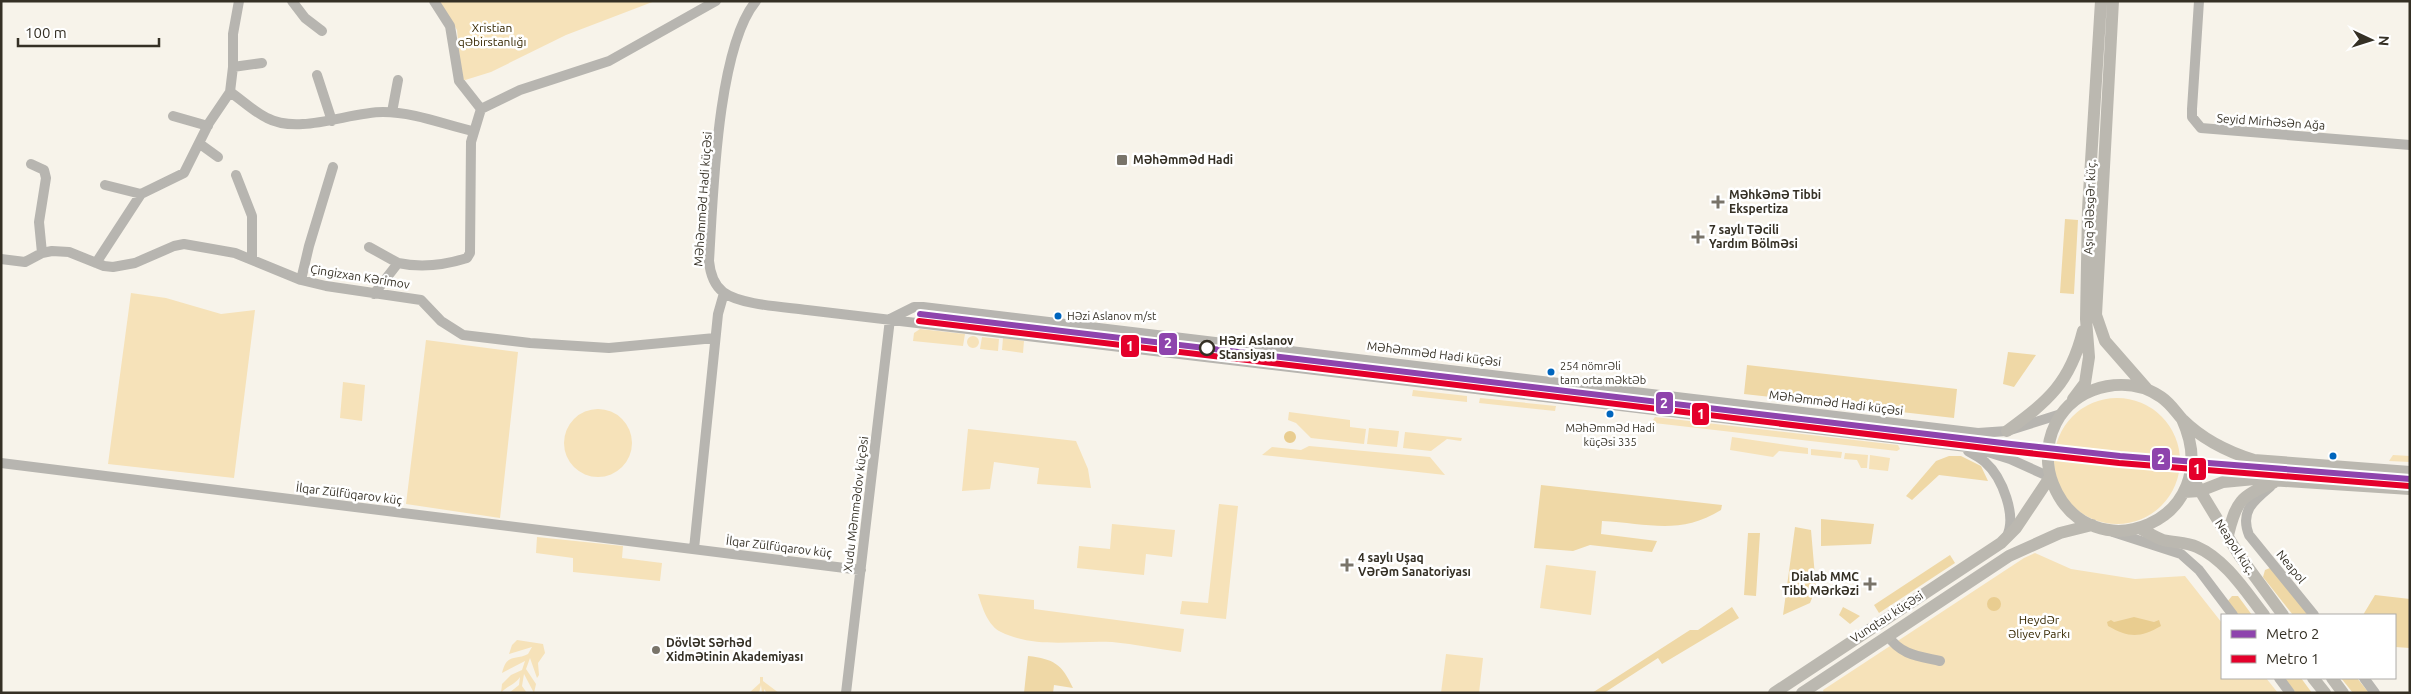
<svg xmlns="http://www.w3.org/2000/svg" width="2411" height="694" font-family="Ubuntu,sans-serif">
<rect width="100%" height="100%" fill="#f7f3ea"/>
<path fill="#f6e2b9" d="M439,1H655L566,35L491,72L462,81L457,30Z
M131,293L166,298L221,314L255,310L234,478L108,464Z
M920,329L965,334L963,346L913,341L914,333Z
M967 342a6 6 0 1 1 12 0a6 6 0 1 1-12 0Z
M982,337L999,339L998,351L980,349Z
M1003,338L1024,341L1023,353L1002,350Z
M426,340L518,352L500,518L406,504Z
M343,382L365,385L362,421L340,418Z
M1413,390L1467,396V402L1412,396Z
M1480,398L1556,406L1555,411L1479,403Z
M2054 461a63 63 0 1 1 126 0a63 63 0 1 1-126 0Z
M564 443a34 34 0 1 1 68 0a34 34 0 1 1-68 0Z
M1289,412L1350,420V427L1366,429L1364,444L1311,438L1296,423L1288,420Z
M1655,417L1898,445L1900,449L1897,451L1654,423L1653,420Z
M1369,428L1399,431L1397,447L1367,444Z
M968,429L1076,441L1088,469L1091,488L1037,484L1039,468L994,462L990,489L962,491Z
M1405,432L1462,438L1461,441L1447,439L1431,451L1403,448Z
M1732,437L1808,448V454L1779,451L1773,457L1730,450Z
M1309,446L1430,457L1445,475L1262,455L1272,447L1301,450Z
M1811,449L1842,452L1841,458L1811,455Z
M1845,453L1868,455L1867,468H1861L1857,460L1844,459Z
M1870,455L1890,458L1888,471L1869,469Z
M2393,455L2410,456V462L2389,461Z
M1219,504L1238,506L1226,619L1180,614L1182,601L1208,603Z
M1112,524L1175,530L1172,557L1146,554L1144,575L1077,568L1079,546L1110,549Z
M537,537L623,546L622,558L662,563L660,581L573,572V558L536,553Z
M2035,553L2071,569L2135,579L2185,576L2222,623V678H2266L2278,693H1824L1823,690L2024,558Z
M1546,565L1596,571L1591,615L1540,608Z
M978,594L1034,600V609L1184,629L1181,652C1158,649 1135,644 1112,642C1076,640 1036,649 1001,632C988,626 982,607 978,594Z
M517,640L543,644L545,653L538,663L539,675L537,678L530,658L526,669L536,684L534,693L524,674L522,686L527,693H509L519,685L520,677C515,685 506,686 501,693L502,684L511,675L522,670L525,661L502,673C507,653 514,661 528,654L532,647L509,654L512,645Z
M1446,654L1483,658L1479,693H1441Z
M760,677H763V681L779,693H767L764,689V693H762L761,685L759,693H749L760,683Z"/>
<path fill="#efd8a6" d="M2065,219L2078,220L2074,294L2060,293Z
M2008,352L2036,355L2014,387L2003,384Z
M1747,365L1957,389L1954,418L1744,394Z
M1949,456H1961L1981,466L1988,481L1939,475L1912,500L1906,496L1936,461Z
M1541,485L1722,505L1721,510C1679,536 1647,523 1602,521L1601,534L1657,541L1652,552L1590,545L1573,551L1534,548Z
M1821,519L1874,524L1871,544L1821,546Z
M1795,527L1811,530L1816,588L1810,603L1783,615Z
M1748,533H1760L1756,596L1744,595Z
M1950,555L1955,563L1879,613L1874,605Z
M2270,568L2309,615H2293L2263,577L2265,570Z
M2375,595L2410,599V648L2395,647V615H2363Z
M2232,596H2238L2252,615H2236L2227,602Z
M1732,607L1739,618L1662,664L1658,658L1604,693H1592L1690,630H1698Z
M1843,607L1860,616L1850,624L1839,615Z
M1028,656C1054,659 1062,664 1073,688L1054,685L1053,693H1024Z
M2284,678H2301L2312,693H2296Z
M2341,678H2357L2369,693H2353Z"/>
<path fill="#e9cd90" d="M1284 437a6 6 0 1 1 12 0a6 6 0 1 1-12 0Z
M1987 604a7 7 0 1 1 14 0a7 7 0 1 1-14 0Z
M2134,617L2154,622L2159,620L2161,626C2140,638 2129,638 2108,626L2107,622L2111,620L2114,622Z"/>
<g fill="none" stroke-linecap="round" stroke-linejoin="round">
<path stroke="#b7b5b0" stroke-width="10" d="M292,1L305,18L322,31
M434,1L450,26L459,81L481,109
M756,1C717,48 713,197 709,261C710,272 713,284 723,292C740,305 785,307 807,310L1975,448L2010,459L2050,477
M2199,1L2192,109V117L2201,128L2410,145
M233,67L262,63
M317,75L332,121
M230,92C242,100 254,112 267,118C299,135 349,112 383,112C413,112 443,124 472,131
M392,112L398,80
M173,116L208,126
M200,144L218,157
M31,164L44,170L46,178L39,222L42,253
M236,175L252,216V259
M105,185L141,194
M369,247L398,263
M1,259L25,262L42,253L52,251L69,252L104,266L113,267L135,263L174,246L184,244L235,253L301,280L326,286L421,300L441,321L463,335L530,343L609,348L715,338
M96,263L141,194L184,173L209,123L230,92L233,67V34L239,1
M301,280L309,246L333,167
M374,294L398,263C422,268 445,265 467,258L470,253L471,142L481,109L520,90L609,61L716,1
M890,319L914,307H923L1978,433L2007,431L2061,414
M1968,451C1974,455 1980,457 1985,462C2002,477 2018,517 2006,538
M1,463L861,570
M2270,487C2252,502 2240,512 2249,535L2314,615
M2113,532L2181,554L2199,570L2233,615
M694,549L718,314L724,293
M1888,636C1901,655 1918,656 1940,661
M2279,678L2290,693
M2364,678L2375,693
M846,693L890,319"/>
<path stroke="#bbb8b0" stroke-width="12" d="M2113,1L2096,315L2105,341L2147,389
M2073,399L2085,383L2089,357L2086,319L2088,209L2101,1
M2182,419C2229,522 2089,575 2053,484C2044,461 2047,436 2060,416C2082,384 2129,375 2161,397C2170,403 2175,411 2182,419C2201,438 2228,452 2254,460L2410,472
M2007,431C2048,401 2070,383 2083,331
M2196,484L2239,555L2283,615
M2184,492L2200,491L2223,482L2255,479L2410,489
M2139,528C2147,532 2155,537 2163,540C2175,543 2186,542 2197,547C2225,559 2246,592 2264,615
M2228,535C2236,502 2240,496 2273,483
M2313,678L2325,693
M2332,678L2343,693
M1774,693L2001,543L2016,528L2050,477
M1802,693L2009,556L2060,533L2092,525"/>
<defs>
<path id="metro-1" d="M920,314L2011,444L2120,456L2410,479"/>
<path id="metro-2" d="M919,321L2010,451L2119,463L2409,486"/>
</defs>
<use href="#metro-1" stroke="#fff" stroke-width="10"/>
<use href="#metro-2" stroke="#fff" stroke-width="10"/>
<use href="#metro-1" stroke="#8e44ad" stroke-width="6"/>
<use href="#metro-2" stroke="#e4002b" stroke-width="6"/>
</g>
<g fill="#79746a" stroke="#fff" stroke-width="2">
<rect x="1116" y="154" width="12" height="12" rx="2.5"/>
<path d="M1715.5 194.5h5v5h5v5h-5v5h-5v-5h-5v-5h5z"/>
<path d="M1695.5 229.5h5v5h5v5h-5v5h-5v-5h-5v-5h5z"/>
<path d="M1344.5 557.5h5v5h5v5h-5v5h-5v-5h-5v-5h5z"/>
<path d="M1867.5 576.5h5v5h5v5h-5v5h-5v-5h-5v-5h5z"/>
<circle cx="656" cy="650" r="5"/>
</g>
<g fill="#0065bd" stroke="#fff" stroke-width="2">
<circle cx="1058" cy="316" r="4.5"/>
<circle cx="1551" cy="372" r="4.5"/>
<circle cx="1610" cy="414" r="4.5"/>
<circle cx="2333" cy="456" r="4.5"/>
</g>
<circle fill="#fff" stroke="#353025" stroke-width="2.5" cx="1207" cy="348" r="7"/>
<g text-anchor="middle" stroke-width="5" stroke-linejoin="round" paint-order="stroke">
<g font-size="11" fill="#353025" stroke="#fff" text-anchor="start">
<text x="1067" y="320">Həzi Aslanov m/st</text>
<text x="1560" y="370">254 nömrəli<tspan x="1560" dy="14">tam orta məktəb</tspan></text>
<text x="1610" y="432" text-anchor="middle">Məhəmməd Hadi<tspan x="1610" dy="14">küçəsi 335</tspan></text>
</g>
<g font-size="12" fill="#362701" stroke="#fff">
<text x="492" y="32">Xristian<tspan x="492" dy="14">qəbirstanlığı</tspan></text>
<text x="2039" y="624">Heydər<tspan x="2039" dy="14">Əliyev Parkı</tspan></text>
</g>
<g font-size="12" fill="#353025" stroke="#fff">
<text transform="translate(2271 122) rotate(4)" y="4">Seyid Mirhəsən Ağa</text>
<text transform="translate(703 199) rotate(-86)" y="4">Məhəmməd Hadi küçəsi</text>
<text transform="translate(2090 207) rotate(-88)" y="4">Aşıq Ələsgər küç.</text>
<text transform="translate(360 277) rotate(9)" y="4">Çingizxan Kərimov</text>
<text transform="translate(1434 354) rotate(7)" y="4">Məhəmməd Hadi küçəsi</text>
<text transform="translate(1836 403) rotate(7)" y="4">Məhəmməd Hadi küçəsi</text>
<text transform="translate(349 494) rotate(7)" y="4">İlqar Zülfüqarov küç</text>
<text transform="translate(856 504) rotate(-83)" y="4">Xudu Məmmədov küçəsi</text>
<text transform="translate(779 547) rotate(7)" y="4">İlqar Zülfüqarov küç</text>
<text transform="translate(2235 547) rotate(57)" y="4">Neapol küç.</text>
<text transform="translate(2291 567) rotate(51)" y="4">Neapol</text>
<text transform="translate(1887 617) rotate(-33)" y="4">Vunqtau küçəsi</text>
</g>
<g font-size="12" font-weight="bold" fill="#353025" stroke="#fff" text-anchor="start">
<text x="1133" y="164">Məhəmməd Hadi</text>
<text x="1729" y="199">Məhkəmə Tibbi<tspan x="1729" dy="14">Ekspertiza</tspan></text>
<text x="1709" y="234">7 saylı Təcili<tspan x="1709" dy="14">Yardım Bölməsi</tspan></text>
<text x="1358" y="562">4 saylı Uşaq<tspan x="1358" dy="14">Vərəm Sanatoriyası</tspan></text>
<text x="1859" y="581" text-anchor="end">Dialab MMC<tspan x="1859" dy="14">Tibb Mərkəzi</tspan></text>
<text x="666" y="647">Dövlət Sərhəd<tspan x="666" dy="14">Xidmətinin Akademiyası</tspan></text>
</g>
<g font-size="12" font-weight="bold" fill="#353025" stroke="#fff" text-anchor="start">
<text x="1219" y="345">Həzi Aslanov<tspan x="1219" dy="14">Stansiyası</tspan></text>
</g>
</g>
<g stroke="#fff" stroke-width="2">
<rect x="1158" y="332" width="20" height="24" rx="5" fill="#8e44ad"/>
<rect x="1120" y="334" width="20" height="24" rx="5" fill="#e4002b"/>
<rect x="1655" y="391" width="19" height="24" rx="5" fill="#8e44ad"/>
<rect x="1691" y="402" width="19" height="24" rx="5" fill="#e4002b"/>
<rect x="2151" y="447" width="20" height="24" rx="5" fill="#8e44ad"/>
<rect x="2188" y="457" width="19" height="24" rx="5" fill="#e4002b"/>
</g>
<g font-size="14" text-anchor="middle" font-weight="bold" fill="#fff">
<text x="1168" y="348">2</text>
<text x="1130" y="351">1</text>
<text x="1664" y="408">2</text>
<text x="1701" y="419">1</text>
<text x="2161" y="464">2</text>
<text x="2197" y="474">1</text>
</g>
<rect width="2411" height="694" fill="none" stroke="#353025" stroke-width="5"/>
<rect x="2221" y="614" width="175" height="65" fill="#ffffff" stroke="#aeaca8"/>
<rect x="2231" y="630" width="25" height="8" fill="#8e44ad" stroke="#aeaca8"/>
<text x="2266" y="639" font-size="15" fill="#353025">Metro 2</text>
<rect x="2231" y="655" width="25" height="8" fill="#e4002b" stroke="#aeaca8"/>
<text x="2266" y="664" font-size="15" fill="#353025">Metro 1</text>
<g transform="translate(2371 40) rotate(94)" stroke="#ffffff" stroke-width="4" paint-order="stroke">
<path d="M0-4L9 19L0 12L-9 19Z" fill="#353025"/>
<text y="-8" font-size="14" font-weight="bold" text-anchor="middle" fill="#353025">N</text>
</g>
<path d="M18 38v8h141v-8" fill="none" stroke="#353025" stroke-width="2.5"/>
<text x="25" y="38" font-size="15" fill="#353025" stroke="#ffffff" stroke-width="4" paint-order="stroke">100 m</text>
</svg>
